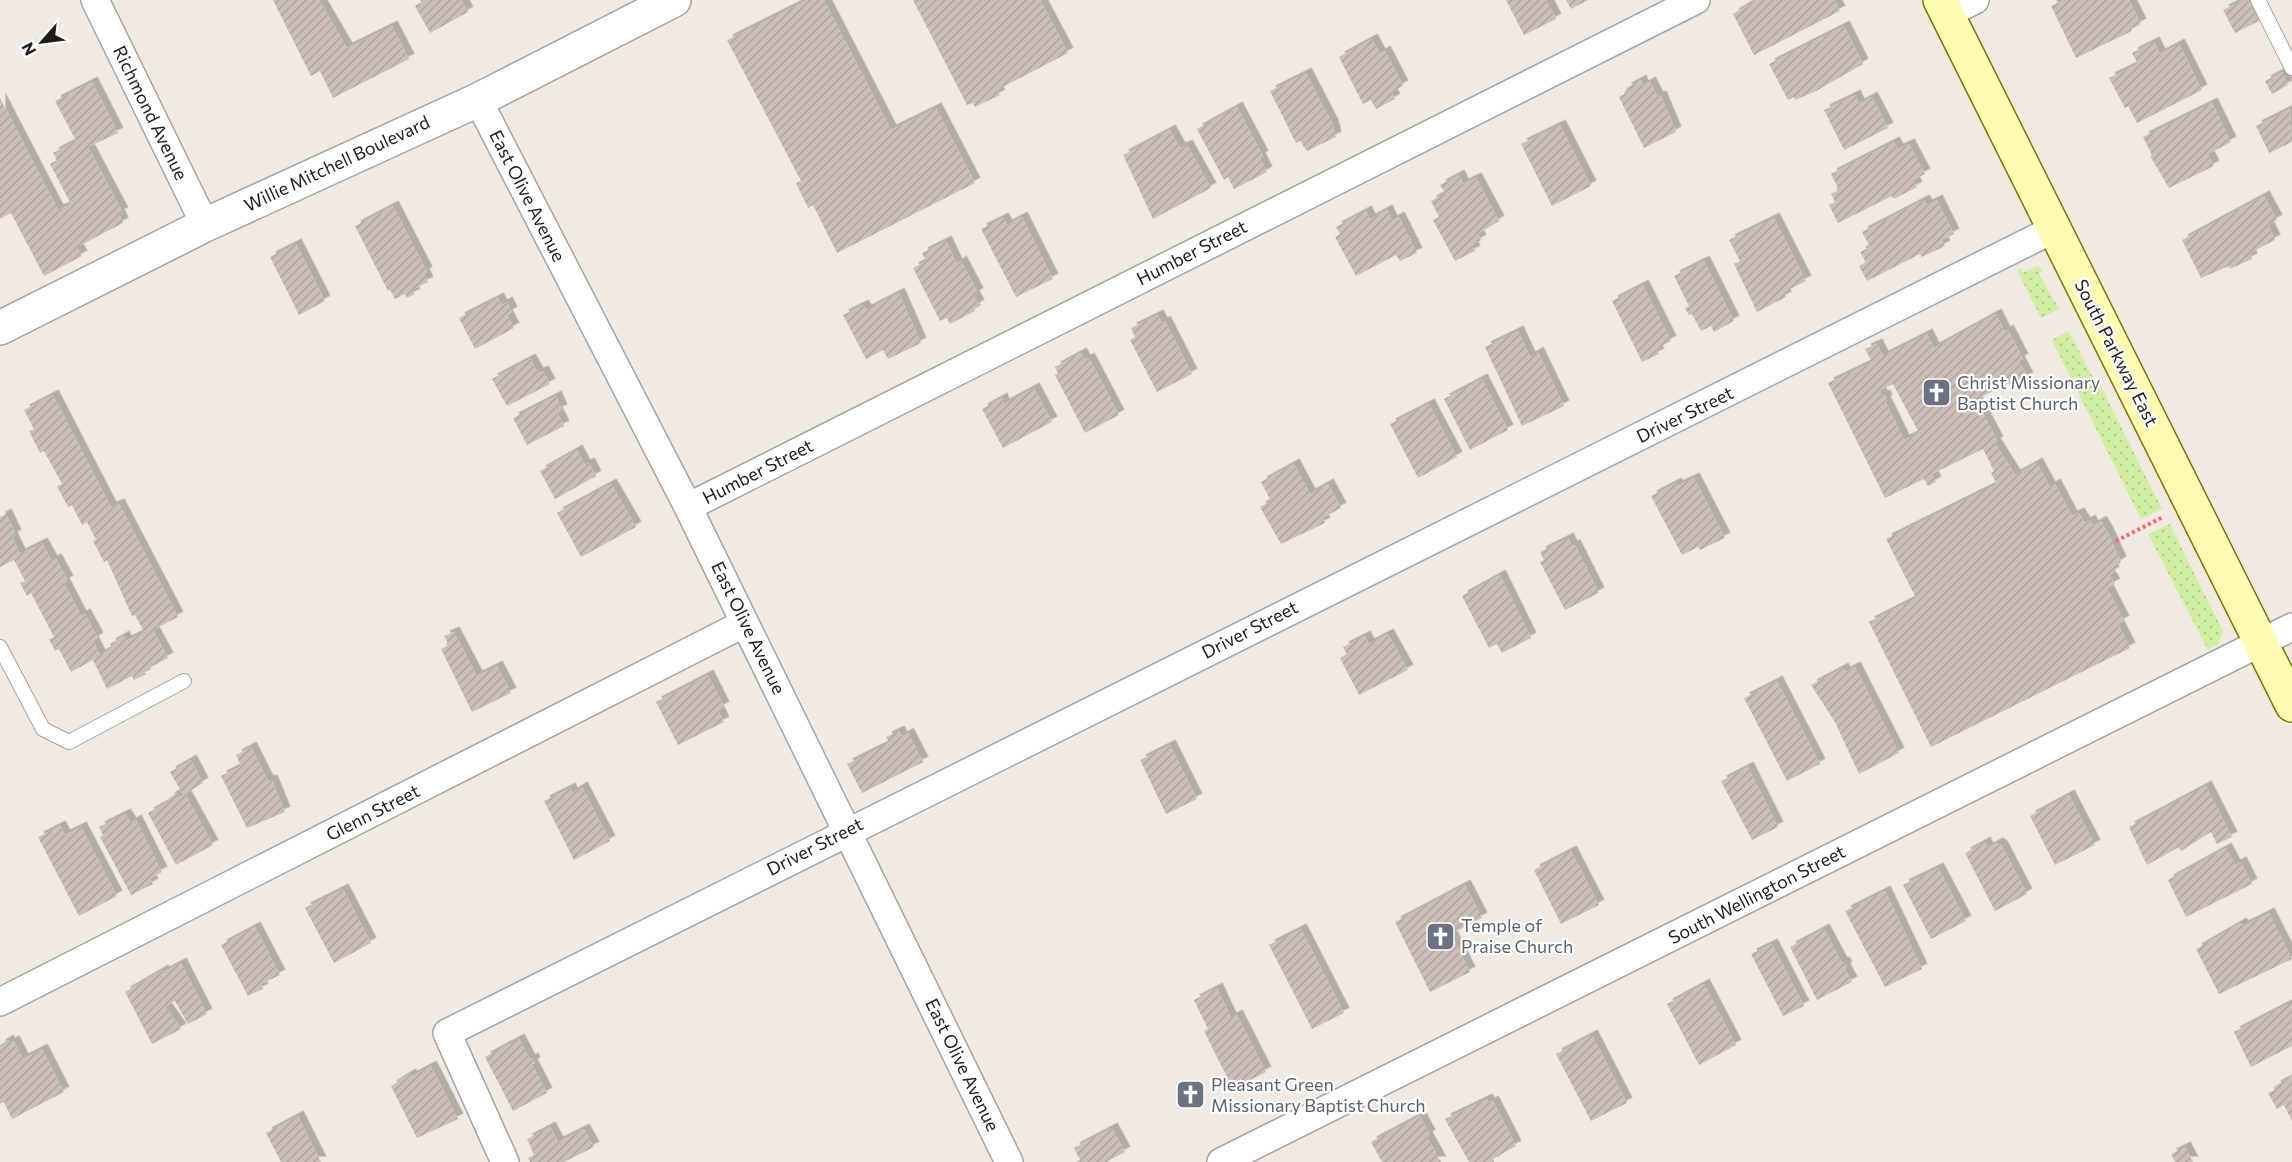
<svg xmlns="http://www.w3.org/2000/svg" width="2292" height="1162" font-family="Commissioner,sans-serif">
<defs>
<pattern id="grass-dots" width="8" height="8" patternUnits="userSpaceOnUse" patternTransform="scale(1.5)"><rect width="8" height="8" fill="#d1efa2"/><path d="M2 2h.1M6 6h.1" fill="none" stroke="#b3cc8b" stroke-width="1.8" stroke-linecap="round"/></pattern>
<pattern id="building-hatch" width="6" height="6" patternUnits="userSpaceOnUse" patternTransform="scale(1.5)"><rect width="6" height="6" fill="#ccbfb8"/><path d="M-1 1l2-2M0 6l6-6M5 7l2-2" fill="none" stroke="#afa49e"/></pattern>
<filter id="shadow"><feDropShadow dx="5.5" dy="-5.5" stdDeviation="0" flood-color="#0004"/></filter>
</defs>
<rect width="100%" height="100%" fill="#f0eae2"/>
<path fill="url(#grass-dots)" d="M2038,266L2042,271L2039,274L2059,309L2041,318L2017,270L2021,268L2023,273Z
M2069,331L2097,386L2100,384L2162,509L2141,519L2052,340Z
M2170,524L2223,631L2219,643L2208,650L2148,534Z"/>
<path fill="url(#building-hatch)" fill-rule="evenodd" filter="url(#shadow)" d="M273,0H319L347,48L392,26L409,59L333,98L320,71L311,76Z
M425,0H461L468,12L430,33L415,6Z
M807,0H824L891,130L936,108L975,183L837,253L813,205L808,208L796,183L801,181L727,40Z
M913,0H1040L1068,53L997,90L1000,95L975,107L973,103L967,105Z
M1506,0H1546L1556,19L1524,35Z
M1566,0H1588L1571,9Z
M1757,0H1834L1840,11L1754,55L1733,14Z
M2064,0H2129L2141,24L2131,29L2132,31L2076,58L2051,6Z
M2243,0H2248L2259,21L2235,33L2223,10Z
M1844,26L1863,64L1816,91L1795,100L1794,97L1788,100L1769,64Z
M1372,39L1380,54L1385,51L1403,86L1391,92L1395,99L1376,109L1371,100L1363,104L1339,57Z
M2154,42L2160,54L2179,44L2202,90L2137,123L2128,106L2125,108L2109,78L2138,64L2132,53Z
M2282,72L2288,85L2272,94L2265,81Z
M1306,73L1333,125L1336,137L1307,151L1300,141L1296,143L1270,91Z
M1641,80L1643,86L1650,82L1658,97L1661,96L1676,132L1644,148L1619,97L1628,92L1626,88Z
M92,82L118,133L88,147L123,213L119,214L123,223L77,247L82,256L44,276L11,213L0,219V98L58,210L71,204L50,164L57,160L53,153L76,141L55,101Z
M1855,95L1859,104L1872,97L1888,128L1844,150L1824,110Z
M2212,103L2231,142L2208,154L2214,166L2169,188L2150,156L2152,155L2143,137Z
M1237,107L1263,156L1260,158L1267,172L1234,189L1228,177L1224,180L1197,129Z
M2290,109L2292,142L2269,153L2256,126Z
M1560,125L1591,186L1552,206L1521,144Z
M1170,130L1180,148L1187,145L1211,188L1153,219L1123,155Z
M1894,142L1898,149L1909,144L1925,174L1913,180L1917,187L1894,199L1892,196L1838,223L1829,205L1835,202L1831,194L1839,190L1831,174Z
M1459,175L1463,184L1476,178L1499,221L1478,234L1481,240L1472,245L1475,251L1455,261L1433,220L1439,217L1431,201L1445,193L1440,185Z
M2264,196L2277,220L2268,225L2275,240L2250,253L2252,259L2230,269L2229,266L2201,278L2182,240Z
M1924,200L1927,205L1937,200L1954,234L1942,240L1945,246L1922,257L1920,254L1867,281L1859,266L1866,262L1860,252L1870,247L1862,232Z
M393,206L427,272L424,274L428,282L412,290L415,294L407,298L405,294L395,299L390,290L388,291L355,226Z
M1387,210L1392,221L1399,217L1417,253L1400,261L1396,255L1356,276L1335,237L1340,234L1336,227L1366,211L1370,219Z
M1022,217L1053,279L1016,297L981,229L1003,218L1007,225Z
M1774,218L1806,281L1784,292L1786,297L1757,312L1734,264L1740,261L1729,240Z
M946,241L957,264L961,261L978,293L974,296L979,305L974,308L975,311L950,324L947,318L940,321L913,268L926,261L922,253Z
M296,244L325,301L299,315L270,257Z
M1704,261L1734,321L1714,332L1711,326L1701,331L1692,314L1689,315L1685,308L1689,306L1674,276Z
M1643,285L1671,341L1656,349L1659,354L1642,362L1612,301Z
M899,293L921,343L888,359L883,350L866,359L843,315L863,305L866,310Z
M498,298L502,305L507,302L512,312L507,315L514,328L475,349L459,318Z
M1996,314L2005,332L2008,330L2023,359L2019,361L2028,378L2010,386L2009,383L1976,400L1998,442L1995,443L2015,475L2037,463L2050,487L2055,484L2072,516L2079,513L2085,523L2090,520L2093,526L2101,521L2108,533L2121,562L2112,567L2114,572L2109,575L2115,584L2107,588L2124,621L2118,624L2130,648L1931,747L1869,622L1916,598L1886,539L1997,484L1991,473L1994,471L1983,449L1932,474L1936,482L1928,486L1924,479L1885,498L1828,383L1872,362L1865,349L1877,344L1883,356L1927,334L1934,348ZM1893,384L1919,433L1904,440L1885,401L1887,400L1885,395L1882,396L1880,390Z
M1158,315L1162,323L1165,321L1192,374L1157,392L1130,340L1135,337L1131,328Z
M1518,331L1530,357L1538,352L1564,406L1522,426L1485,347Z
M1081,353L1085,360L1089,358L1119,415L1085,433L1055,375L1058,374L1055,367Z
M530,359L538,373L543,371L550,384L507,406L492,379Z
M1482,379L1508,430L1470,450L1444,399Z
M1034,388L1052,422L1003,448L982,409L1002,398L1004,404Z
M53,395L111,507L119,504L178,617L153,630L168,658L143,671L146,674L134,680L132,676L107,689L93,660L71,672L59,649L55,651L49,639L54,637L31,593L27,596L20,583L25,581L14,560L0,567V517L6,514L16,535L12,537L20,554L42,543L52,561L56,559L68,581L64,583L81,616L85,614L98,638L93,641L100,655L112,648L110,644L124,636L126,641L144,632L135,615L132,616L107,560L104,562L93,541L96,540L87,522L82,525L72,505L68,507L57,486L62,484L44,451L40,453L29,431L34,429L24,410Z
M556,396L562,410L557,412L564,426L527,445L513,418Z
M1429,404L1457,457L1418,478L1390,424Z
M577,450L585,465L589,463L596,476L555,499L540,471Z
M1294,464L1310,494L1328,484L1341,508L1322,518L1325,523L1281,544L1260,507L1271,501L1261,482Z
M1694,478L1725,538L1700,550L1698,547L1682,555L1651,496L1676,483L1677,486Z
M611,484L636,527L581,557L557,513Z
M1568,538L1572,546L1575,545L1599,593L1565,610L1540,562L1544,560L1540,552Z
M1500,575L1531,638L1502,653L1497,644L1489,648L1462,596Z
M454,632L477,676L497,666L511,693L472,712L441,649L449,645L444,636Z
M1388,634L1408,670L1359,695L1340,658L1347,654L1343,647L1365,636L1369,644Z
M1855,667L1899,753L1859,774L1835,722L1811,685L1843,668L1845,672Z
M708,675L724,707L718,710L724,722L678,745L656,702Z
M1777,681L1820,764L1787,781L1744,698Z
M899,731L902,737L908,733L923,762L862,793L847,764L889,743L886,737Z
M1170,745L1197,799L1166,814L1140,760Z
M251,747L268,781L272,780L285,812L247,828L221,776L241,766L236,755Z
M191,760L203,783L185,794L213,845L176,865L148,813L170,801L169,798L177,793L179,797L183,795L170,772Z
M1748,767L1778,827L1752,840L1721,781Z
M2206,786L2232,837L2217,844L2211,832L2181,851L2179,847L2147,865L2129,827Z
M582,787L610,841L574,860L544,801L570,788L572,793Z
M2069,795L2095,845L2055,865L2030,816Z
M125,814L131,823L136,820L162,872L150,878L153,884L131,895L100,837L103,835L99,827Z
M60,826L65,835L81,827L117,896L79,916L38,837Z
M1985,842L1988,848L1997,843L2002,846L2027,894L1995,911L1965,853Z
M2226,848L2235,865L2241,862L2252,884L2186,917L2168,880Z
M1571,851L1599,905L1561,924L1534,870Z
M1938,868L1966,921L1931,939L1903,885Z
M1465,885L1482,918L1451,934L1470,972L1430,992L1395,922Z
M343,889L371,943L334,963L305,908Z
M1885,891L1922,969L1885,987L1845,911Z
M2269,913L2292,959L2219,994L2196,949L2241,923L2243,926Z
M255,927L280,975L261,984L263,989L248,996L221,945Z
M1301,929L1344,1013L1312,1029L1269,945Z
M1824,929L1842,963L1844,962L1847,967L1845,969L1852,982L1817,1000L1790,947Z
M1772,944L1804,1006L1783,1016L1751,954Z
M181,963L207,1014L188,1024L175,1001L165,1006L181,1029L152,1044L125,992L163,970L164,972Z
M1704,984L1736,1045L1699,1065L1667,1004Z
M1217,988L1231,1018L1237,1015L1266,1072L1233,1089L1204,1031L1208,1029L1194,1000Z
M2292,1002V1046L2251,1067L2234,1032Z
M1592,1035L1627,1103L1591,1121L1556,1054Z
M519,1039L530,1060L533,1058L535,1063L532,1064L547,1093L513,1111L485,1057Z
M8,1040L9,1043L14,1041L23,1059L42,1049L64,1092L12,1119L4,1102L0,1104V1045Z
M431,1066L458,1119L417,1138L391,1086L410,1074L412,1076Z
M2292,1077V1121L2284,1105L2277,1109L2268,1093L2276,1089L2275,1086Z
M1487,1099L1489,1103L1493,1101L1516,1146L1493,1159L1494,1162H1469L1445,1119Z
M298,1116L321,1162H281L266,1133Z
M1420,1116L1430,1135L1427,1137L1441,1162H1382L1371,1142Z
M550,1127L558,1142L584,1129L594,1147L564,1162H530L528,1158L534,1155L527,1139Z
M1112,1128L1125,1152L1106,1162H1075L1080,1160L1074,1148Z
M2185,1147L2193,1162H2175L2171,1154Z"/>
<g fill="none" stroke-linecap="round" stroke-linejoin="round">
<defs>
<path id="service" d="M2258,0L2292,68
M0,647L43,729L69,742L184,681"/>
<path id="minor" d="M95,0L205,225
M1947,14L1975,0
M478,100L688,507L1009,1162
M688,507L1696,0
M0,1002L745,623
M505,1162L447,1033L2054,229
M1221,1162L2292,627"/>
<path id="tertiary" d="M0,328L205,225L478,100L674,0"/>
<path id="secondary" d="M1940,0L2292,705"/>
</defs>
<use href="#service" stroke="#a4a4a4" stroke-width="16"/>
<use href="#minor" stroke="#a4a4a4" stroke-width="30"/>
<use href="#tertiary" stroke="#a4a4a4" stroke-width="36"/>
<use href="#secondary" stroke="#797800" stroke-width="36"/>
<path stroke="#ff6466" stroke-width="4" stroke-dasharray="3 3" stroke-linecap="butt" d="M2116,541L2163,517"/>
<use href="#service" stroke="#fff" stroke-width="14"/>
<use href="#minor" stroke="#fff" stroke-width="27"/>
<use href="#tertiary" stroke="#fff" stroke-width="33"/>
<use href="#secondary" stroke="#fffab1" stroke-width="33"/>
</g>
<defs>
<symbol id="church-square" viewBox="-11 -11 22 22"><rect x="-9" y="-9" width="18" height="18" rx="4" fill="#6b7280" stroke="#fff"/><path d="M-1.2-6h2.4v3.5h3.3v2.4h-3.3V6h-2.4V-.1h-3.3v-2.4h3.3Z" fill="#fff"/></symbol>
</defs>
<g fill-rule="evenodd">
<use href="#church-square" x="1920" y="376" width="33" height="33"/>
<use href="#church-square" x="1424" y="920" width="33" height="33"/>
<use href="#church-square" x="1174" y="1078" width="33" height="33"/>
</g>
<g text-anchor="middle" stroke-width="4.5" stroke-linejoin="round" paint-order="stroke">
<g font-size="18" fill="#1d1d1d" stroke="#fff">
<text transform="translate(150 113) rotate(64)" y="6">Richmond Avenue</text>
<text transform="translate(337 164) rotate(-25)" y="6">Willie Mitchell Boulevard</text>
<text transform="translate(527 196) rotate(63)" y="6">East Olive Avenue</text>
<text transform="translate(1192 253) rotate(-27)" y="6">Humber Street</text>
<text transform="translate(2116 353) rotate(63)" y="6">South Parkway East</text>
<text transform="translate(1685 415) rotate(-26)" y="6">Driver Street</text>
<text transform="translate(758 472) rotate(-27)" y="6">Humber Street</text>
<text transform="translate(748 628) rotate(64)" y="6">East Olive Avenue</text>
<text transform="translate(1250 630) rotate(-27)" y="6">Driver Street</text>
<text transform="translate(373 813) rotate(-27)" y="6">Glenn Street</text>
<text transform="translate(815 847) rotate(-27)" y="6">Driver Street</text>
<text transform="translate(1757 895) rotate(-27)" y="6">South Wellington Street</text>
<text transform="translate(962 1065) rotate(64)" y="6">East Olive Avenue</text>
</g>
<g font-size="18" fill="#5b616d" stroke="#fff" text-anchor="start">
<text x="1957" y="389">Christ Missionary<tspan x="1957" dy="21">Baptist Church</tspan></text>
<text x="1461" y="932">Temple of<tspan x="1461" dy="21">Praise Church</tspan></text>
<text x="1211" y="1091">Pleasant Green<tspan x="1211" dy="21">Missionary Baptist Church</tspan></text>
</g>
</g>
<g transform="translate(42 42) rotate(242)" stroke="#ffffff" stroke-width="4.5" paint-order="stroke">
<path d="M0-4.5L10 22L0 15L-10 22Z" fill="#1d1d1d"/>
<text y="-9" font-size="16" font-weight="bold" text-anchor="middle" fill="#1d1d1d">N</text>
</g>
</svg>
